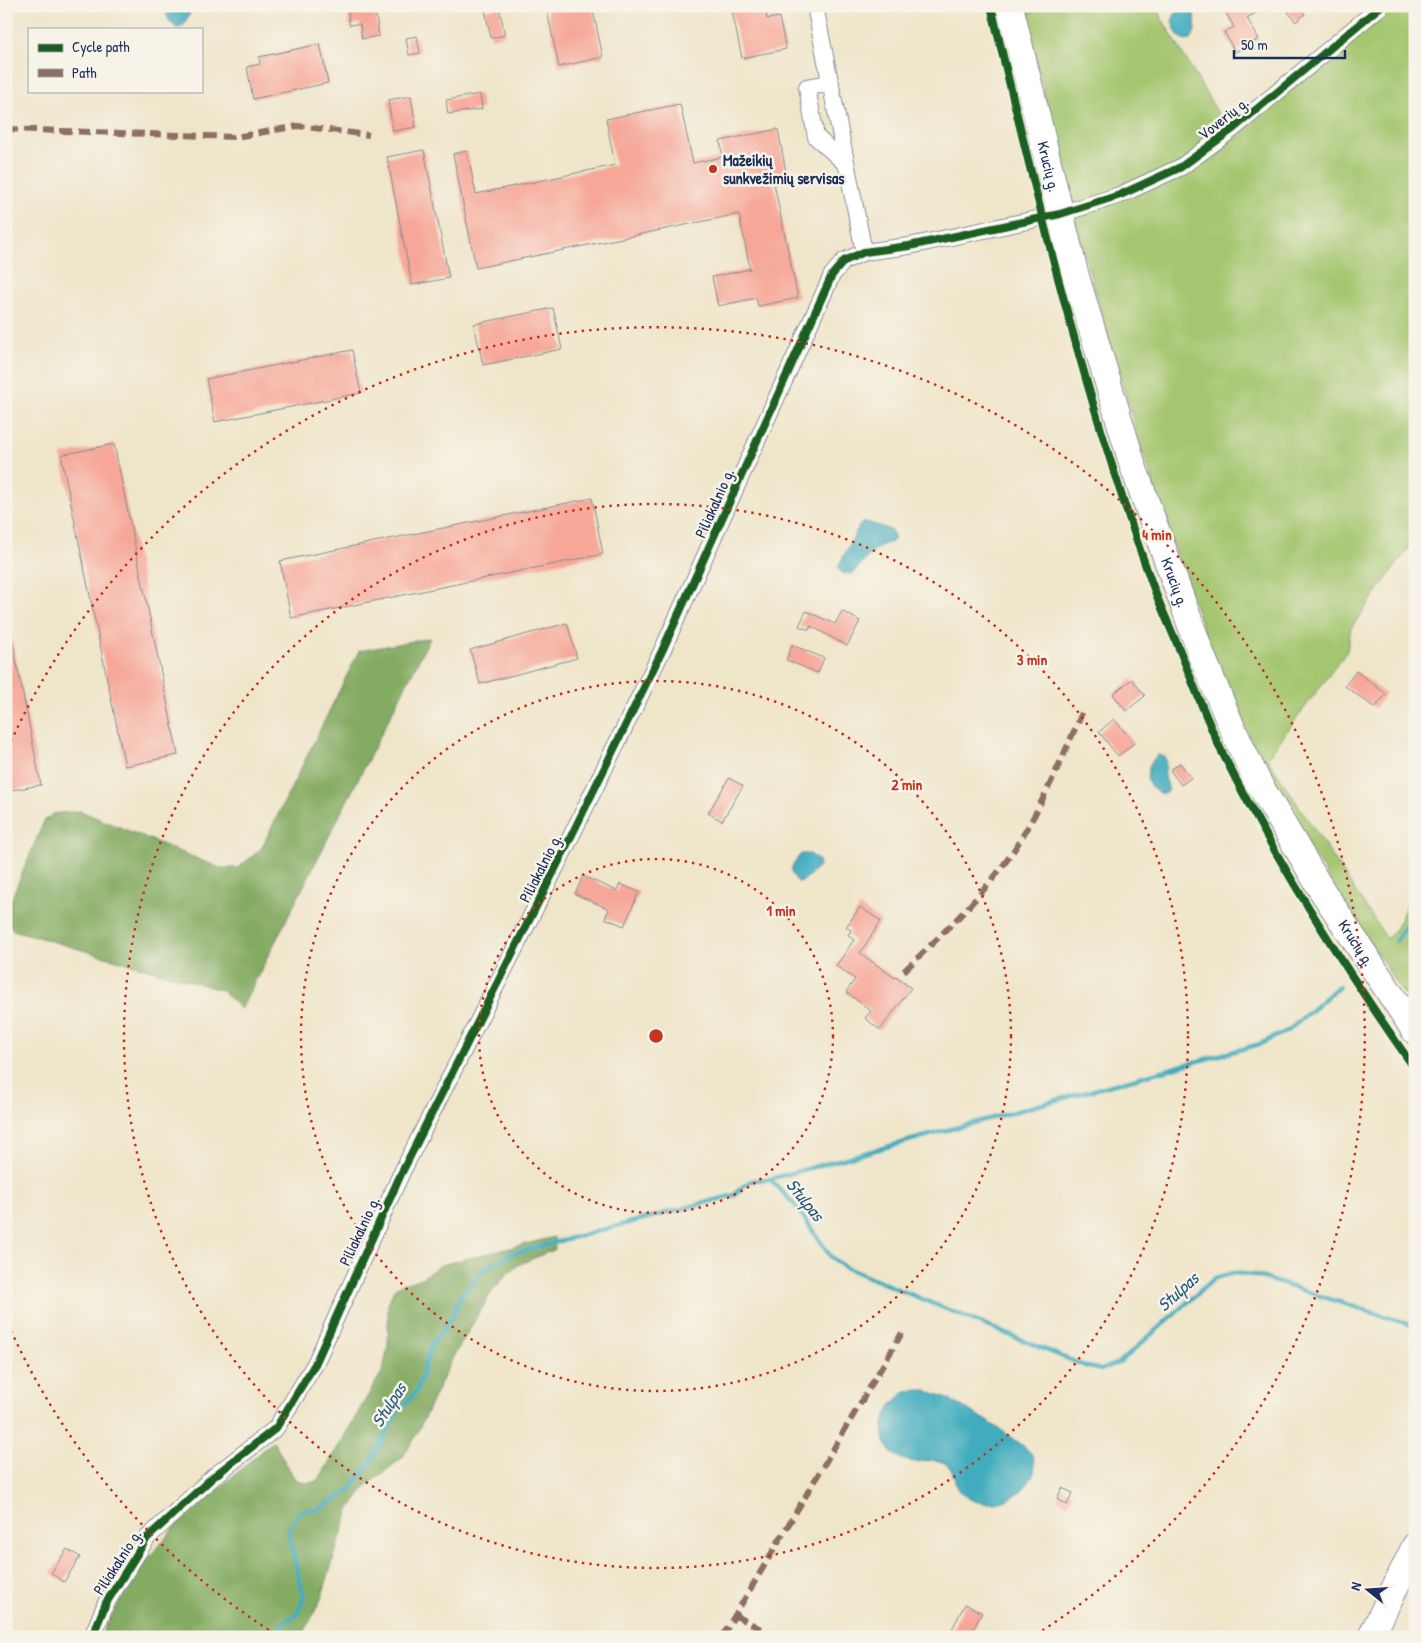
<svg xmlns="http://www.w3.org/2000/svg" width="1421" height="1643" font-family="'Patrick Hand',sans-serif">
<rect width="100%" height="100%" fill="#f7f3e8"/>
<filter id="ink" filterUnits="userSpaceOnUse"><feTurbulence type="fractalNoise" baseFrequency=".02" numOctaves="2"/><feDisplacementMap in="SourceGraphic" scale="10" xChannelSelector="R" yChannelSelector="G"/><feConvolveMatrix kernelMatrix="1 2 1 2 8 2 1 2 1" color-interpolation-filters="sRGB"/></filter>
<filter id="wash" filterUnits="userSpaceOnUse"><feTurbulence type="fractalNoise" baseFrequency=".0096" numOctaves="4" result="noise"/><feDisplacementMap in="SourceGraphic" scale="20" xChannelSelector="R" yChannelSelector="G"/><feGaussianBlur stdDeviation="1.12" result="paint"/><feColorMatrix in="noise" values="0 0 0 0 0 0 0 0 0 0 0 0 0 0 0 0 0 1.4 0 .05"/><feComposite in="paint" operator="in"/></filter>
<g filter="url(#wash)">
<rect width="100%" height="100%" fill="#efe5c9"/>
<path fill="#a5c66f" stroke="#607a66" d="M1023,6H1158L1161,17L1233,139L1389,6H1415V539L1351,628L1347,651L1267,758L1387,939C1403,922 1408,899 1415,878V939C1407,957 1413,961 1415,979C1416,989 1415,1001 1415,1012L1294,824L1258,756L1215,662L1176,554L1136,430L1081,244Z"/>
<path fill="#84ab62" stroke="#506d60" d="M430,638L241,1009L221,990L13,930L6,917V912L44,821L53,814L80,811L220,868H238L261,849L359,651Z
M554,1237L555,1249L518,1265L505,1276L491,1293L453,1357L416,1435L403,1457L364,1488L349,1510L321,1599L302,1637H100L121,1599L147,1560L173,1529L273,1441L295,1479L306,1483L318,1481L383,1370L388,1347V1304L394,1289L402,1284L420,1279L441,1265Z"/>
<path fill="#40acbe" stroke="#2e6e8e" d="M166,6H194L183,26L177,28C168,22 166,17 166,6Z
M1187,8H1190C1197,17 1198,31 1190,40C1178,41 1175,31 1172,21L1175,14Z
M867,522L891,530L895,538L892,542C875,545 864,562 852,574L842,573L838,569L839,565L859,526L862,523Z
M1158,755L1164,756C1168,763 1164,768 1165,776C1166,782 1169,785 1168,792L1163,794C1143,789 1143,767 1158,755Z
M801,854H810L818,860L819,867L803,881L798,882C787,871 792,864 801,854Z
M922,1390C927,1391 932,1392 937,1394C952,1399 1027,1443 1032,1455C1037,1465 1035,1474 1028,1483C1021,1493 1006,1503 993,1503C979,1504 965,1500 957,1487C953,1479 954,1469 946,1464C935,1456 921,1464 909,1461C882,1456 878,1428 890,1407C894,1401 901,1396 906,1391Z"/>
<g fill="none" stroke-linecap="round" stroke-linejoin="round">
<path stroke="#40acbe" stroke-width="4.5" d="M1396,941L1411,918L1415,907
M770,1179L1260,1044L1289,1030L1339,986
M275,1637L285,1621L297,1615L304,1597L288,1532L300,1511L319,1509L349,1491L371,1462L397,1412L417,1391L431,1345L449,1323L462,1294L487,1267L511,1254L734,1195C748,1181 750,1179 770,1179L795,1205L831,1257L844,1267L1085,1366L1101,1370L1120,1362L1215,1278L1233,1273L1254,1275L1415,1326"/>
</g>
<g id="blocks">
<path fill="#f6a798" d="M546,6H592L603,57L559,67Z
M731,6H765L767,19L779,17L786,49L742,58Z
M1222,6H1268L1247,18L1259,39L1235,52L1224,32L1234,27Z
M1293,6H1298L1305,14L1296,22L1288,12Z
M499,7L505,35L491,38L485,10Z
M375,8L379,36L362,39L360,24L349,25L348,12Z
M417,36L420,53L409,55L406,38Z
M320,44L328,83L253,99L247,67L260,64L259,57Z
M480,94L482,109L448,114L446,100Z
M411,96L416,127L393,131L388,100Z
M680,104L693,163L723,157L720,141L778,129L786,172L772,174L798,298L758,306L756,298L718,306L712,277L750,269L739,214L476,268L453,154L467,151L476,194L615,165L606,119Z
M424,150L449,278L412,285L387,157Z
M553,308L562,349L483,365L474,324Z
M352,350L361,393L215,422L206,379Z
M114,444L178,755L125,766L61,455Z
M592,498L603,554L291,618L280,561Z
M806,611L835,624L842,611L860,621L847,646L811,626L809,630L799,626Z
M567,623L577,658L480,684L470,650Z
M12,639L41,785L6,791V640Z
M792,645L824,658L818,673L786,660Z
M1356,671L1386,694L1375,708L1345,686Z
M1132,679L1145,696L1126,711L1113,694Z
M1114,719L1134,743L1118,756L1099,732Z
M1180,763L1191,778L1181,785L1170,770Z
M729,778L743,786L722,821L708,813Z
M583,876L617,891L620,884L639,892L624,926L605,918L609,909L575,894Z
M860,907L881,921L860,953L895,978L896,977L911,988L880,1030L865,1018L871,1011L846,992L855,979L836,966L854,940L848,935L851,930L846,927Z
M1062,1488L1073,1493L1067,1505L1057,1499Z
M67,1549L80,1557L64,1582L51,1573Z
M965,1604L982,1613L969,1637H948Z"/>
</g>
</g>
<g filter="url(#ink)">
<use href="#blocks" fill-opacity="0" stroke="#858a94" stroke-width="1"/>
<g fill="none" stroke-linecap="round" stroke-linejoin="round">
<defs>
<path id="minor" d="M815,6L864,252
M831,83L807,87L816,137L847,165
M92,1637L106,1603L147,1538L213,1477L276,1428L315,1364L401,1174L558,863L662,651L832,275L844,261L864,252L909,246L1060,214L1120,195L1181,167L1234,128L1381,6"/>
<g id="primary">
<path id="s1" d="M1010,6L1075,273L1133,466L1202,656L1233,730L1257,780L1321,889L1415,1031"/>
<path d="M1371,1637L1415,1546"/>
</g>
</defs>
<use href="#minor" stroke="#858a94" stroke-width="18"/>
<use href="#primary" stroke="#858a94" stroke-width="28"/>
<path stroke="#858a94" stroke-width="2.5" stroke-dasharray="4 4" stroke-linecap="butt" d="M770,13L801,8"/>
<use href="#minor" stroke="#fff" stroke-width="16"/>
<use href="#primary" stroke="#fff" stroke-width="26"/>
<path stroke="#8d6e63" stroke-width="6" stroke-dasharray="12 6" stroke-linecap="butt" d="M6,129L236,137L298,126L369,135
M904,971C942,934 982,897 1012,853C1041,809 1061,760 1082,713
M735,1615L775,1637
M722,1637L902,1333"/>
<defs>
<path id="cycleway" d="M991,6C1037,200 1083,393 1151,581C1160,606 1172,631 1182,656C1195,688 1207,721 1222,752C1277,863 1344,968 1415,1069
M92,1637L106,1603L147,1538L213,1477L276,1428L315,1364L401,1174L558,863L662,651L832,275L844,261L864,252L909,246L1060,214L1120,195L1181,167L1234,128L1381,6"/>
</defs>
<use href="#cycleway" stroke="#f7f3e8" stroke-width="11"/>
<use href="#cycleway" stroke="#1b5e20" stroke-width="8"/>
</g>
</g>
<g fill="none" stroke="#c8321e" stroke-width="2.5" stroke-dasharray="2.5 5">
<circle cx="656" cy="1036" r="177"/>
<circle cx="656" cy="1036" r="355"/>
<circle cx="656" cy="1036" r="532"/>
<path d="M275 1634A709 709 0 0 1 8 1324M8 748A709 709 0 1 1 1037 1634"/>
</g>
<circle fill="#c8321e" stroke="#f7f3e8" stroke-width="2" cx="713" cy="169" r="5"/>
<g text-anchor="middle" stroke-width="5" stroke-linejoin="round" paint-order="stroke">
<g font-size="16" fill="#1b2f5e" stroke="#f7f3e8">
<text transform="translate(1223 118) rotate(-38)" y="6">Voverių g.</text>
<text dy="6" stroke="none"><textPath href="#s1" startOffset="165">Krucių g.</textPath></text>
<text transform="translate(714 503) rotate(-66)" y="6">Piliakalnio g.</text>
<text dy="6" stroke="none"><textPath href="#s1" startOffset="600">Krucių g.</textPath></text>
<text transform="translate(540 868) rotate(-63)" y="6">Piliakalnio g.</text>
<text dy="6" stroke="none"><textPath href="#s1" startOffset="1005">Krucių g.</textPath></text>
<text transform="translate(359 1231) rotate(-65)" y="6">Piliakalnio g.</text>
<text transform="translate(117 1562) rotate(-57)" y="6">Piliakalnio g.</text>
</g>
<g font-size="16" font-weight="bold" fill="#1b2f5e" stroke="#f7f3e8" text-anchor="start">
<text x="723" y="166">Mažeikių<tspan x="723" dy="18">sunkvežimių servisas</tspan></text>
</g>
<g font-size="18" font-style="italic" fill="#285b80" stroke="#f7f3e8">
<text transform="translate(805 1200) rotate(51)" y="6">Stulpas</text>
<text transform="translate(1178 1292) rotate(-42)" y="6">Stulpas</text>
<text transform="translate(389 1405) rotate(-57)" y="6">Stulpas</text>
</g>
</g>
<circle cx="656" cy="1036" r="8" fill="#c8321e" stroke="#f7f3e8" stroke-width="2.5"/>
<g font-size="15" text-anchor="middle" font-weight="bold" fill="#c8321e" stroke="#f7f3e8" stroke-width="5" stroke-linejoin="round" paint-order="stroke">
<text x="1157" y="540">4 min</text>
<text x="1032" y="665">3 min</text>
<text x="907" y="790">2 min</text>
<text x="781" y="916">1 min</text>
</g>
<rect width="1421" height="1643" fill="none" stroke="#f7f3e8" stroke-width="25"/>
<rect x="28" y="28" width="175" height="65" fill="#f7f3e8" stroke="#9fa5b1"/>
<rect x="38" y="44" width="25" height="8" fill="#1b5e20" stroke="#9fa5b1"/>
<text x="72" y="52" font-size="15" fill="#1b2f5e">Cycle path</text>
<rect x="38" y="69" width="25" height="8" fill="#8d6e63" stroke="#9fa5b1"/>
<text x="72" y="78" font-size="15" fill="#1b2f5e">Path</text>
<g transform="translate(1368 1590) rotate(287)" stroke="#f7f3e8" stroke-width="4" paint-order="stroke">
<path d="M0-4L9 19L0 12L-9 19Z" fill="#1b2f5e"/>
<text y="-8" font-size="14" font-weight="bold" text-anchor="middle" fill="#1b2f5e">N</text>
</g>
<path d="M1234 50v8h111v-8" fill="none" stroke="#1b2f5e" stroke-width="2.5"/>
<text x="1241" y="50" font-size="15" fill="#1b2f5e" stroke="#f7f3e8" stroke-width="4" paint-order="stroke">50 m</text>
</svg>
